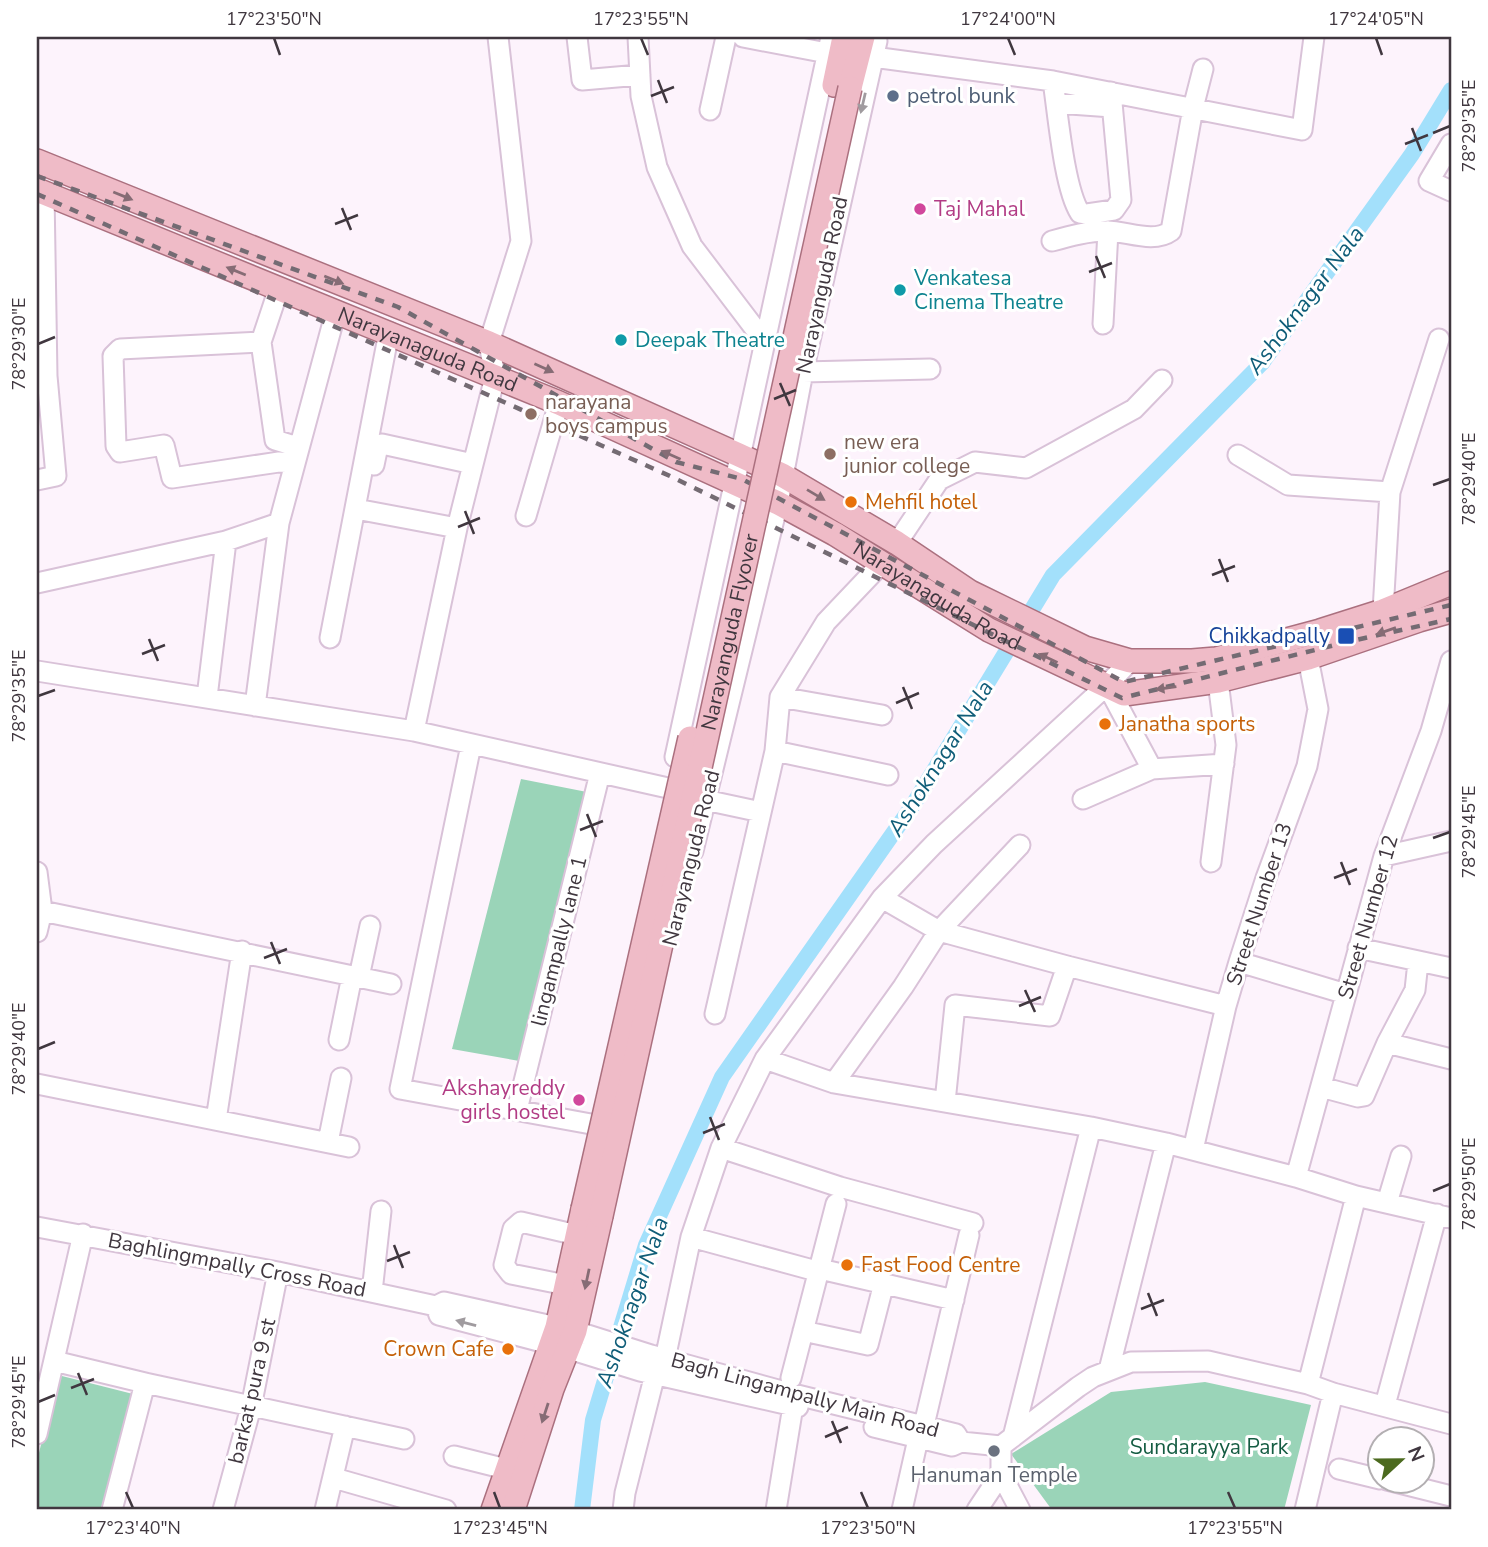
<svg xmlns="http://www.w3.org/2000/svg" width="1488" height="1547" font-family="'Nunito Sans',sans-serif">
<rect width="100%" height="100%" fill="#fdf3fc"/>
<path fill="#9ad4b8" d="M521,779L592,793L525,1062L452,1049Z
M58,1375L133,1394L105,1510H37V1461Z
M1205,1382L1311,1405L1284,1510H1052L1011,1454L1111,1392Z"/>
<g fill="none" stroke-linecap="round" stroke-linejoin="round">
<path stroke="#a3e0fb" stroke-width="16" d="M582,1510L593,1420L646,1245L722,1077L913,805L1053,575L1262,363L1412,154L1451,90"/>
<defs>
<path id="minor" d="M577,37L582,80L640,75
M638,37L641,96L657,167L692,246L765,342
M743,37L827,53
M873,57L1053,81L1302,130L1314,37
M1053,81C1058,114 1064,188 1080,213L1087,214L1114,210L1121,200L1111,92
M1056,103L1112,107
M710,110L726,37
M1451,144L1429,181L1451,191
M1052,241C1070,236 1088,231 1107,231C1127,231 1153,244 1171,231L1193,108L1203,69
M279,288L261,342L120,349L113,356L116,446L120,452L164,445L172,478L279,462L294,463
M1103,324L1108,231
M261,342L275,440L298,447
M803,372L930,369
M1238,455L1288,485L1390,492
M374,465L378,446L382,444L473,464
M37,480L56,476L47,376L44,193
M356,509L457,528
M526,516L559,403
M897,543L939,480L975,462L1026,468L1134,409L1162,380
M37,583L226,541L279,523
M1383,611L1390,492L1439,339
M330,638L389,332
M37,671L414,731L668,788L705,800L761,812
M1107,685L1152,769
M207,697L226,541
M780,697L882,715
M255,706L279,523L336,311
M414,731L457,528L495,377L489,343L521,241L498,37
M471,745L400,1089L591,1124
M775,751L888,775
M675,757L831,37
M1083,799L1152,769L1224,764
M693,851L778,503L803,372L877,41L875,37
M1384,856L1451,841
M1211,862L1226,745L1218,681
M37,872L42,911L37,932
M882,898L939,931L1067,966L1226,1006
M42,911L391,984
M1358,948L1451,968
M1239,962L1346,994
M359,977L370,926
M715,1014L775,751L780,697L826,622L882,563
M339,1040L352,976
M1387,1043L1451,1059
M765,1059L834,1083L1091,1127L1166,1143L1296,1177L1356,1196L1451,1218
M834,1083L903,987L939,931L1020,845
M37,1084L349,1147
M1321,1087L1358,1097L1364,1096L1387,1043L1415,990L1418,962
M945,1102L955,1005L1050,1016L1067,966
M517,1110L600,773
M216,1120L242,951
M328,1142L341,1078
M721,1148L840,1187L973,1223
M1193,1150L1226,1006L1239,962L1266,878L1307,766L1318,709L1308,658
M1296,1177L1384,856L1431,731L1451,661
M1387,1203L1401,1156
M37,1227L278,1272L436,1306L444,1302L575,1331L651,1355L789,1393L956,1434L961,1442
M691,1237L809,1269
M820,1269L954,1300
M566,1285L511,1274L504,1265L513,1229L521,1222L577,1235
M372,1292L381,1211
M436,1306L439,1315L569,1349L640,1371L798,1407
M803,1331L868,1345L884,1283
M665,1359L691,1237L721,1148L765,1059L882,898L934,844L1107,685L1130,661
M54,1361L145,1383L404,1439
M1109,1370L1166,1143
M791,1378L836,1204
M1308,1384L1356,1196
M1385,1405L1437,1214
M924,1425L969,1235
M874,1427L952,1446L961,1442L1001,1446
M37,1434L83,1234
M1013,1437L1091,1127
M1001,1446L1078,1387L1093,1377L1131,1362L1208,1361L1308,1384L1333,1393L1451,1424
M1001,1446V1474L1020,1510
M454,1456L506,1469
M1339,1469L1380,1479
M334,1478L446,1510
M1387,1480L1451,1496
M112,1510L145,1383
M223,1510L251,1407L278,1272
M325,1510L345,1426
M623,1510L625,1493L655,1374
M776,1510L793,1406
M902,1510L918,1439
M977,1510L1001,1474
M1305,1510L1333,1393"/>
<g id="major">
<path d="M834,85L844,37"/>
<path d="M850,88L863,37"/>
<path d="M37,161L489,343L739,455L782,475L897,543L970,592L1085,648L1130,661H1192L1216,659L1320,631L1383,611L1451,583"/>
<path id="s1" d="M37,190L559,403L778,503L835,534L989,630L1124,694L1218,681L1308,658L1419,620L1451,611"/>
<path d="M493,1510L557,1327L583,1209"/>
<path d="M513,1510L552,1389L575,1331L601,1216"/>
</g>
</defs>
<use href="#minor" stroke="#d9c2d8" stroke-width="23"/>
<use href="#major" stroke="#ab707f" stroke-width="26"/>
<use href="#minor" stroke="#fff" stroke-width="19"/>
<use href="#major" stroke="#efbbc7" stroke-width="23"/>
<path stroke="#746b73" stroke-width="4.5" stroke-dasharray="9 9" stroke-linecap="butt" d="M37,176L398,307L676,462L742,479L1124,682L1451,605
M37,194L670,476L1122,698L1347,642L1451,619"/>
<defs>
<g id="major-bridge">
<path d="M583,1209L690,738"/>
<path id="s2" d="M601,1216L850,88"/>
</g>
</defs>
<use href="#major-bridge" stroke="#ab707f" stroke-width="26" stroke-linecap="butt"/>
<use href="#major-bridge" stroke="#efbbc7" stroke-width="23"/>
</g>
<defs><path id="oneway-solid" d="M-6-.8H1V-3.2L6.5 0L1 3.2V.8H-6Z" transform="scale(1.75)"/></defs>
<g fill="#a09b9f">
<use href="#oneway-solid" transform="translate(863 103) rotate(103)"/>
<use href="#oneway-solid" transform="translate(466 1323) rotate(-165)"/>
</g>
<g fill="#866c75">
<use href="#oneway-solid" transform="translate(123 196) rotate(22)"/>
<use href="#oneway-solid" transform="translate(236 271) rotate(-158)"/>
<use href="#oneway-solid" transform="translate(334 280) rotate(22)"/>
<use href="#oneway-solid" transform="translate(544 368) rotate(24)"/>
<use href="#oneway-solid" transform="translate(671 455) rotate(-156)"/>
<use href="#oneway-solid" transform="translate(816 495) rotate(31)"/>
<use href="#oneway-solid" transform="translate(1386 631) rotate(161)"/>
<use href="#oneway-solid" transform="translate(1048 658) rotate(-155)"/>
<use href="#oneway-solid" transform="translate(1166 688) rotate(172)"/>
<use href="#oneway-solid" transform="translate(587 1279) rotate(102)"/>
<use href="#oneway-solid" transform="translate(545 1413) rotate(108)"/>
</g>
<path fill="none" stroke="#40373f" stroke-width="2.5" d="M274,38L280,55M641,38L648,55M1008,38L1015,55M1376,38L1382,55M658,80L667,103M651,96L674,87M1412,128L1421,151M1433,133L1450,126M1405,144L1428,135M342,208L351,230M335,224L358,215M1096,256L1105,278M1089,272L1112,263M38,344L55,337M780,383L790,406M774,399L796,390M1433,485L1450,479M465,511L474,534M458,527L480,518M1219,559L1228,582M1212,575L1235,566M149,639L158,661M142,654L165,645M903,687L912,709M38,696L55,690M896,703L919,693M587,814L596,837M580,830L603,821M1433,838L1450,832M1341,862L1350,885M1334,878L1357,869M271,942L280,964M264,958L287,949M1025,990L1035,1012M1019,1006L1041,997M38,1049L55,1042M710,1117L719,1140M703,1133L725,1124M1433,1191L1450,1184M394,1245L403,1268M387,1261L410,1252M1148,1293L1157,1316M1141,1309L1164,1300M78,1373L87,1395M71,1388L94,1379M38,1402L55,1395M832,1421L841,1443M825,1437L848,1427M126,1492L133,1508M494,1492L500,1508M861,1492L868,1508M1228,1492L1235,1508"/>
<circle fill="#5c6f8a" stroke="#fff" stroke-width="2.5" cx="893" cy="96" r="7"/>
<g fill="#d1479c" stroke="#fff" stroke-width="2.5">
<circle cx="920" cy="209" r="7"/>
<circle cx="579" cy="1100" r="7"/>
</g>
<g fill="#0f9aa8" stroke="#fff" stroke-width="2.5">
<circle cx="900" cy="290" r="7"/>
<circle cx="621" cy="340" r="7"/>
</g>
<g fill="#8d6e63" stroke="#fff" stroke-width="2.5">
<circle cx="531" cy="414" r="7"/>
<circle cx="830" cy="454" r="7"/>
</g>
<g fill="#e8710a" stroke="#fff" stroke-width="2.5">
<circle cx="851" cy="502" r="7"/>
<circle cx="1105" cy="724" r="7"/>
<circle cx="847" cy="1265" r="7"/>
<circle cx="508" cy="1349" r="7"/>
</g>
<rect fill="#1a4fb4" stroke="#fff" stroke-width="2.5" x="1337" y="627" width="18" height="18" rx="3.5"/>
<circle fill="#6b7280" stroke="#fff" stroke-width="2.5" cx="994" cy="1451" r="7"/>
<g text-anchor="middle" stroke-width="6" stroke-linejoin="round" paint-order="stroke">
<g font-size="21" fill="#4e5e75" stroke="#fff" text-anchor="start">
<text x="907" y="103">petrol bunk</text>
</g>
<g font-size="21" fill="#b23c85" stroke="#fff" text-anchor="start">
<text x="934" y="216">Taj Mahal</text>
<text x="565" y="1095" text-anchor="end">Akshayreddy<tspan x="565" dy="24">girls hostel</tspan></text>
</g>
<g font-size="21" fill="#0d838f" stroke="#fff" text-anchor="start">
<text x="914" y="285">Venkatesa<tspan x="914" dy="24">Cinema Theatre</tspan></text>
<text x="635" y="347">Deepak Theatre</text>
</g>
<g font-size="21" fill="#40373f" stroke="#fff">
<text transform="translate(822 285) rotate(-78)" y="7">Narayanguda Road</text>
<text dy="7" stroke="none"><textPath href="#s1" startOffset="422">Narayanaguda Road</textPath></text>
<text dy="7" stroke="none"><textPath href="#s1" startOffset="989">Narayanaguda Road</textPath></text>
<text dy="7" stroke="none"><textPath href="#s2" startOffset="598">Narayanguda Flyover</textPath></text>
<text transform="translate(691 858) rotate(-76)" y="7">Narayanguda Road</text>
<text transform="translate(1259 904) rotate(-72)" y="7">Street Number 13</text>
<text transform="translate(1368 917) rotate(-74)" y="7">Street Number 12</text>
<text transform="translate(559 941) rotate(-76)" y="7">lingampally lane 1</text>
<text transform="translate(237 1265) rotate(11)" y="7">Baghlingmpally Cross Road</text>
<text transform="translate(252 1391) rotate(-77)" y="7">barkat pura 9 st</text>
<text transform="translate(805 1395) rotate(15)" y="7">Bagh Lingampally Main Road</text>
</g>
<g font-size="21" fill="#785e54" stroke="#fff" text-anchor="start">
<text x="545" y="409">narayana<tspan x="545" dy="24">boys campus</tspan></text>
<text x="844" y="449">new era<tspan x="844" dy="24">junior college</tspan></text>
</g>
<g font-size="21" fill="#c56008" stroke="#fff" text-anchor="start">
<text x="865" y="509">Mehfil hotel</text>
<text x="1119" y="731">Janatha sports</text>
<text x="861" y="1272">Fast Food Centre</text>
<text x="494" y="1356" text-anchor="end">Crown Cafe</text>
</g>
<g font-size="21" fill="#164399" stroke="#fff" text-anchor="end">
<text x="1330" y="643">Chikkadpally</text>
</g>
<g font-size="21" fill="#145c42" stroke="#fff">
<text x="1209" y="1454">Sundarayya Park</text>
</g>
<g font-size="21" fill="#5b616d" stroke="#fff">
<text x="994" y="1482">Hanuman Temple</text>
</g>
<g font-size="23" font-style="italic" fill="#0f5d78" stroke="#fff">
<text transform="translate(1305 300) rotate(-53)" y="8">Ashoknagar Nala</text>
<text transform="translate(940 758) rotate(-58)" y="8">Ashoknagar Nala</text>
<text transform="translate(632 1302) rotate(-71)" y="8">Ashoknagar Nala</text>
</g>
</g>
<rect width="1488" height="1547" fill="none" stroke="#ffffff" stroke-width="77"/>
<g transform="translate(1401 1460) rotate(68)"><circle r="33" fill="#ffffff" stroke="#b3afb2" stroke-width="2"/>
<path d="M0-5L12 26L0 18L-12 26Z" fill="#4c6a1f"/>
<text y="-10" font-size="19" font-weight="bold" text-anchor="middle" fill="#40373f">N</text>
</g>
<rect x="38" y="38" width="1412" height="1470" fill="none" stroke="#40373f" stroke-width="2.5"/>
<g font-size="18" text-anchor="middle" fill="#40373f">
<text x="274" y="25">17°23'50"N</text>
<text x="641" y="25">17°23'55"N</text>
<text x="1008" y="25">17°24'00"N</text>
<text x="1376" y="25">17°24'05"N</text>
<text transform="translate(1469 126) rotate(-90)" y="6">78°29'35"E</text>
<text transform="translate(19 344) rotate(-90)" y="6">78°29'30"E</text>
<text transform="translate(1469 479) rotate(-90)" y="6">78°29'40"E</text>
<text transform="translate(19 696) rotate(-90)" y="6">78°29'35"E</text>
<text transform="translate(1469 832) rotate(-90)" y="6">78°29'45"E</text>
<text transform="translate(19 1049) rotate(-90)" y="6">78°29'40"E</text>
<text transform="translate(1469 1184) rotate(-90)" y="6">78°29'50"E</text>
<text transform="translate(19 1402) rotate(-90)" y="6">78°29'45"E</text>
<text x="133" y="1534">17°23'40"N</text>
<text x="500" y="1534">17°23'45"N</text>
<text x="868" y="1534">17°23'50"N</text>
<text x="1235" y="1534">17°23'55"N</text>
</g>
</svg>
